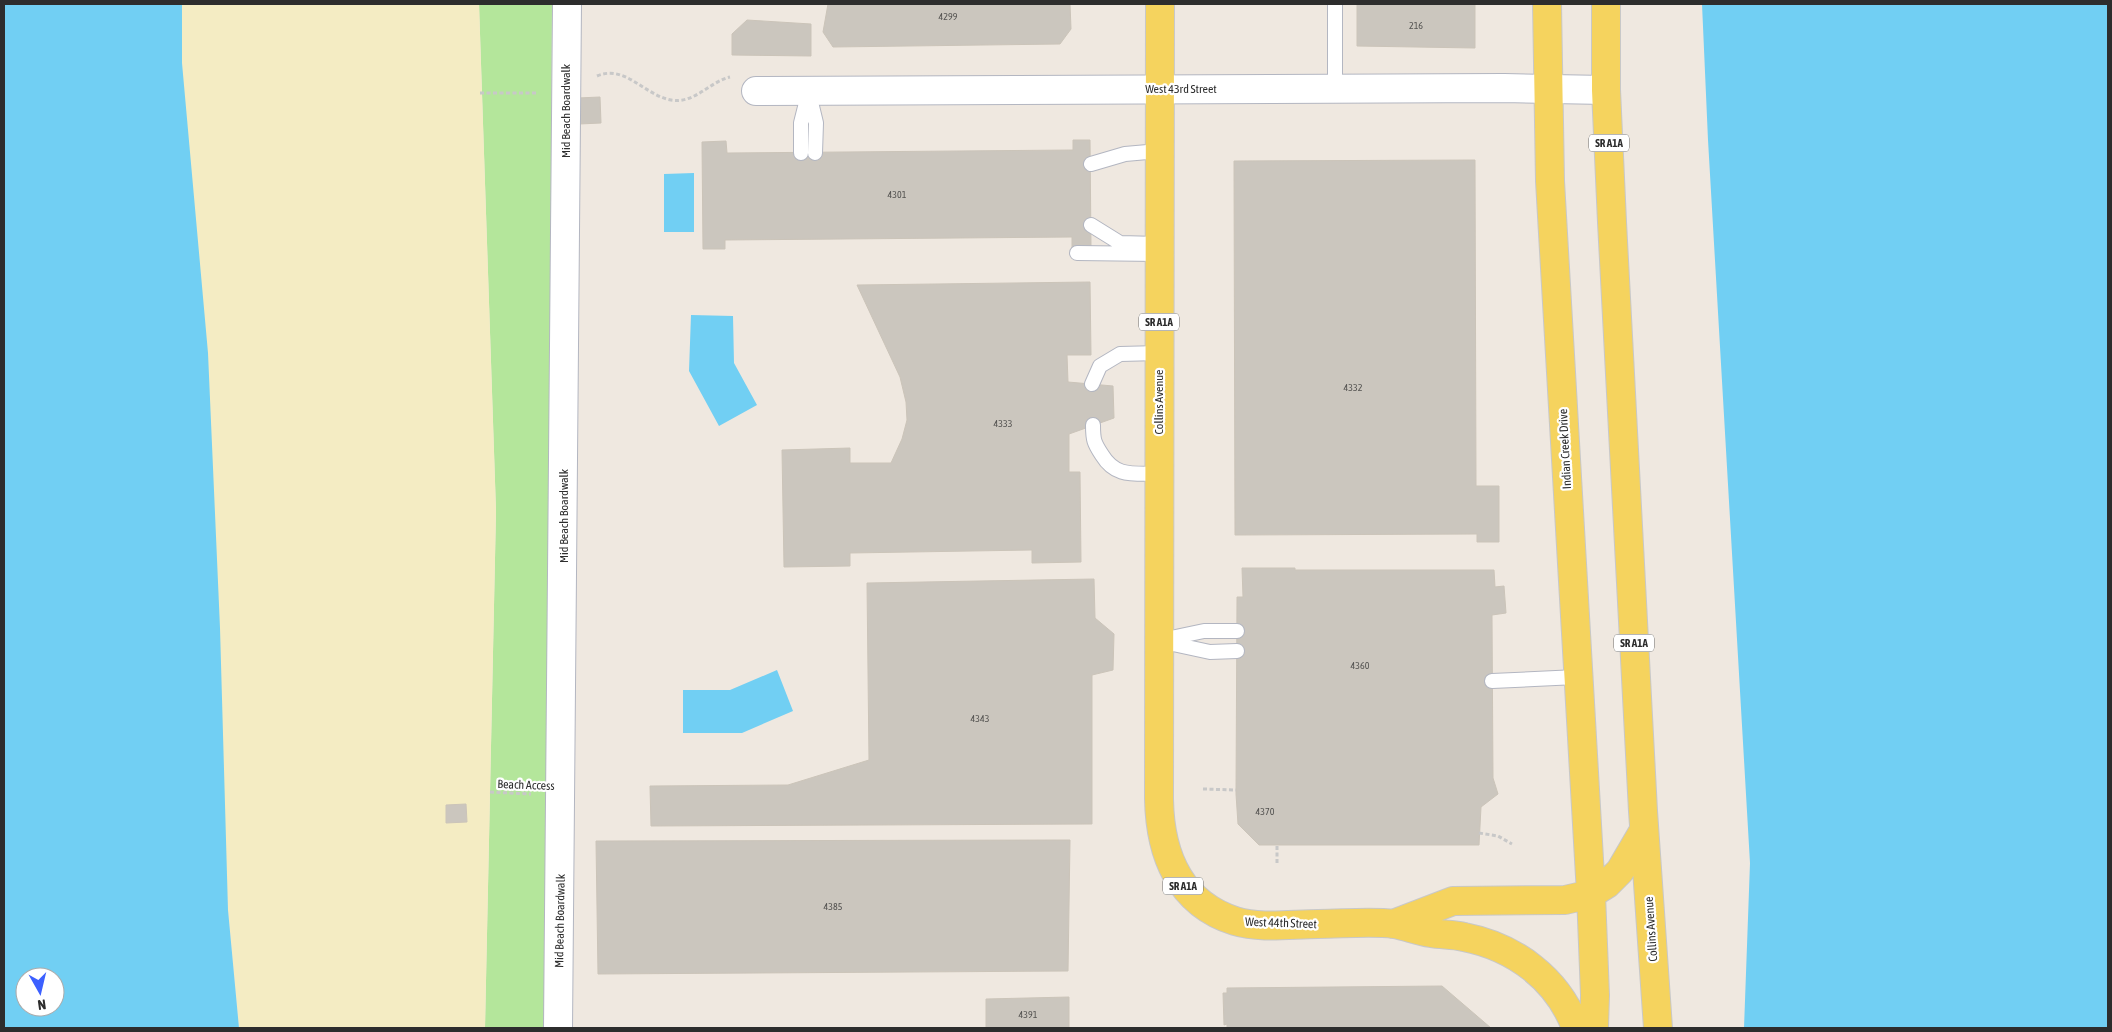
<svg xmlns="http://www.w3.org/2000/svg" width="2112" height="1032" font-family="'Asap Condensed',sans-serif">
<rect width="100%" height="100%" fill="#efe8e0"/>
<path fill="#b4e69b" d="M479,4H552L548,643L562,1028H485L496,511Z"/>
<path fill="#f4ecc3" d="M182,4H479L496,511L485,1028H239L228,910L182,63Z"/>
<path fill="#71cff3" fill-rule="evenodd" d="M4,4H182V63L208,353L220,628L228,910L239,1028H4ZM25,977H55V1007H25Z
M1702,4H2108V1028H1744L1750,863L1708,140Z
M694,173V232H664V174Z
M691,315L733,316L734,363L757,405L719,426L689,371Z
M777,670L793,711L742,733H683V690H730Z"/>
<path fill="#cbc6be" stroke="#cbc4b9" d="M828,4H1070L1071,29L1060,44L833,47L823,32Z
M1357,4H1475V48L1357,46Z
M747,20L811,24V56L732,55V34Z
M600,97L601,123L579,124L578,98Z
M1073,140H1090L1091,248H1072V237L725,240V249H703L702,142L726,141L727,153L1073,150Z
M1475,160L1476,486H1499V542H1477V534L1235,535L1234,161Z
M1090,282L1091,355H1067L1068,382L1113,386L1114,418L1069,434V472H1080L1081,562L1032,563V550L850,553V566L784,567L782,450L850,448V463H891L902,439L907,420L906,402L900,377L857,285Z
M1242,568H1295V570H1494L1495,587L1504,586L1506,613L1492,615L1493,778L1498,794L1481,807L1479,845H1259L1238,824L1236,794L1237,597H1243Z
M1094,579L1095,618L1114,634L1113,670L1092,675V824L651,826L650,786L788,785L869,760L867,583Z
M466,804L467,822L446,823V805Z
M1070,840L1068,971L598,974L596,841Z
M1442,986L1491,1028H1227V1024L1224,1025L1223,993H1227V988Z
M1069,997V1028H986V999Z"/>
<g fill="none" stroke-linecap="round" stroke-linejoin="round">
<defs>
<path id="lane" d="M1335,89V4
M809,94L816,123L815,153
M801,153V123L809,91
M1091,164L1125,154L1159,151
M1091,225L1120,243L1158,244
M1077,253L1158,254
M1092,384L1100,366L1120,354L1159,353
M1093,425C1093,440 1094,443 1102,455C1116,478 1134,473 1159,474
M1166,639L1204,631H1237
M1159,641L1210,652L1237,651
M1492,681L1577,677"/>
<path id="street" d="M756,91L1504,88L1606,90
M558,1028L567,4"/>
<path id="primary" d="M1160,4L1159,799C1160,854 1179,903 1235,921C1261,929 1292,924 1318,924C1342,924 1371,921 1394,924C1406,926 1418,931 1431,933C1442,935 1453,934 1464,937C1515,947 1558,979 1576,1028
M1547,4L1550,181L1591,894L1595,995L1594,1028
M1606,4V90L1612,222L1643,811L1658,1028
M1393,924L1453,901L1565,900L1591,894L1607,884L1620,871L1644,830"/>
</defs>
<use href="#lane" stroke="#b3b6c1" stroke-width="16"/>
<use href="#street" stroke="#b3b6c1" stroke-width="30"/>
<use href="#primary" stroke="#c8c8c8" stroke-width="30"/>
<path stroke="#c8c8c8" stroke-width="3" stroke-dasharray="4 2.5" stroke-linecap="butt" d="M597,76C625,64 644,95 671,100C695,104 709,82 730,77
M480,93H537
M1203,789L1236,790
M490,792L531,794
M1479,833L1498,836L1512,844
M1277,863V845"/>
<use href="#lane" stroke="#fff" stroke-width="14"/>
<use href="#street" stroke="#fff" stroke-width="28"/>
<use href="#primary" stroke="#f5d35e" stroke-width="28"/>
</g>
<g text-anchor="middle" stroke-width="4.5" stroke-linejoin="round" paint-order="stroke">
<g font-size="10" fill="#545351">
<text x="948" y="20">4299</text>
<text x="1416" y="29">216</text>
<text x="897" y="198">4301</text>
<text x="1353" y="391">4332</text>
<text x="1003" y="427">4333</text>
<text x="1360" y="669">4360</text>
<text x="980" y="722">4343</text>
<text x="1265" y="815">4370</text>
<text x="833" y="910">4385</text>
<text x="1028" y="1018">4391</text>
</g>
<g fill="#fff" stroke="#6c6c6c" stroke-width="1">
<rect x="1589" y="134.5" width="40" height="17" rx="4"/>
<rect x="1139" y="313.5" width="40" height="17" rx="4"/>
<rect x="1614" y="634.5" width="40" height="17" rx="4"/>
<rect x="1163" y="877.5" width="40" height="17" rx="4"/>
</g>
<g font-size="11" font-weight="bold" fill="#2d2d2d">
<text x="1609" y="147">SR A1A</text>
<text x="1159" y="326">SR A1A</text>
<text x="1634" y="647">SR A1A</text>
<text x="1183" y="890">SR A1A</text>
</g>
<g font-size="12" fill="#2d2d2d" stroke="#fff">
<text x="1181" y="93">West 43rd Street</text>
<text transform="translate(566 111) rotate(-90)" y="4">Mid Beach Boardwalk</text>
<text transform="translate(1159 402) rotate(-90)" y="4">Collins Avenue</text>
<text transform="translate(1565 449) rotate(-93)" y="4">Indian Creek Drive</text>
<text transform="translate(564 516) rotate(-90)" y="4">Mid Beach Boardwalk</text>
<text transform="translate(526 785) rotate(2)" y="4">Beach Access</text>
<text transform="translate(560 921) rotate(-89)" y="4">Mid Beach Boardwalk</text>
<text transform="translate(1281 923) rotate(2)" y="4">West 44th Street</text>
<text transform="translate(1651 929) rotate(-94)" y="4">Collins Avenue</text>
</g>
</g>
<rect width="2112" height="1032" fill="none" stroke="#2d2d2d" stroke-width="10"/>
<g transform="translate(40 992) rotate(172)"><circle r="24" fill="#ffffff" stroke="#ababab"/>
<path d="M0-4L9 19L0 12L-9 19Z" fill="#3c60ff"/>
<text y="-8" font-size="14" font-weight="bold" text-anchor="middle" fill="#2d2d2d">N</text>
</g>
</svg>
